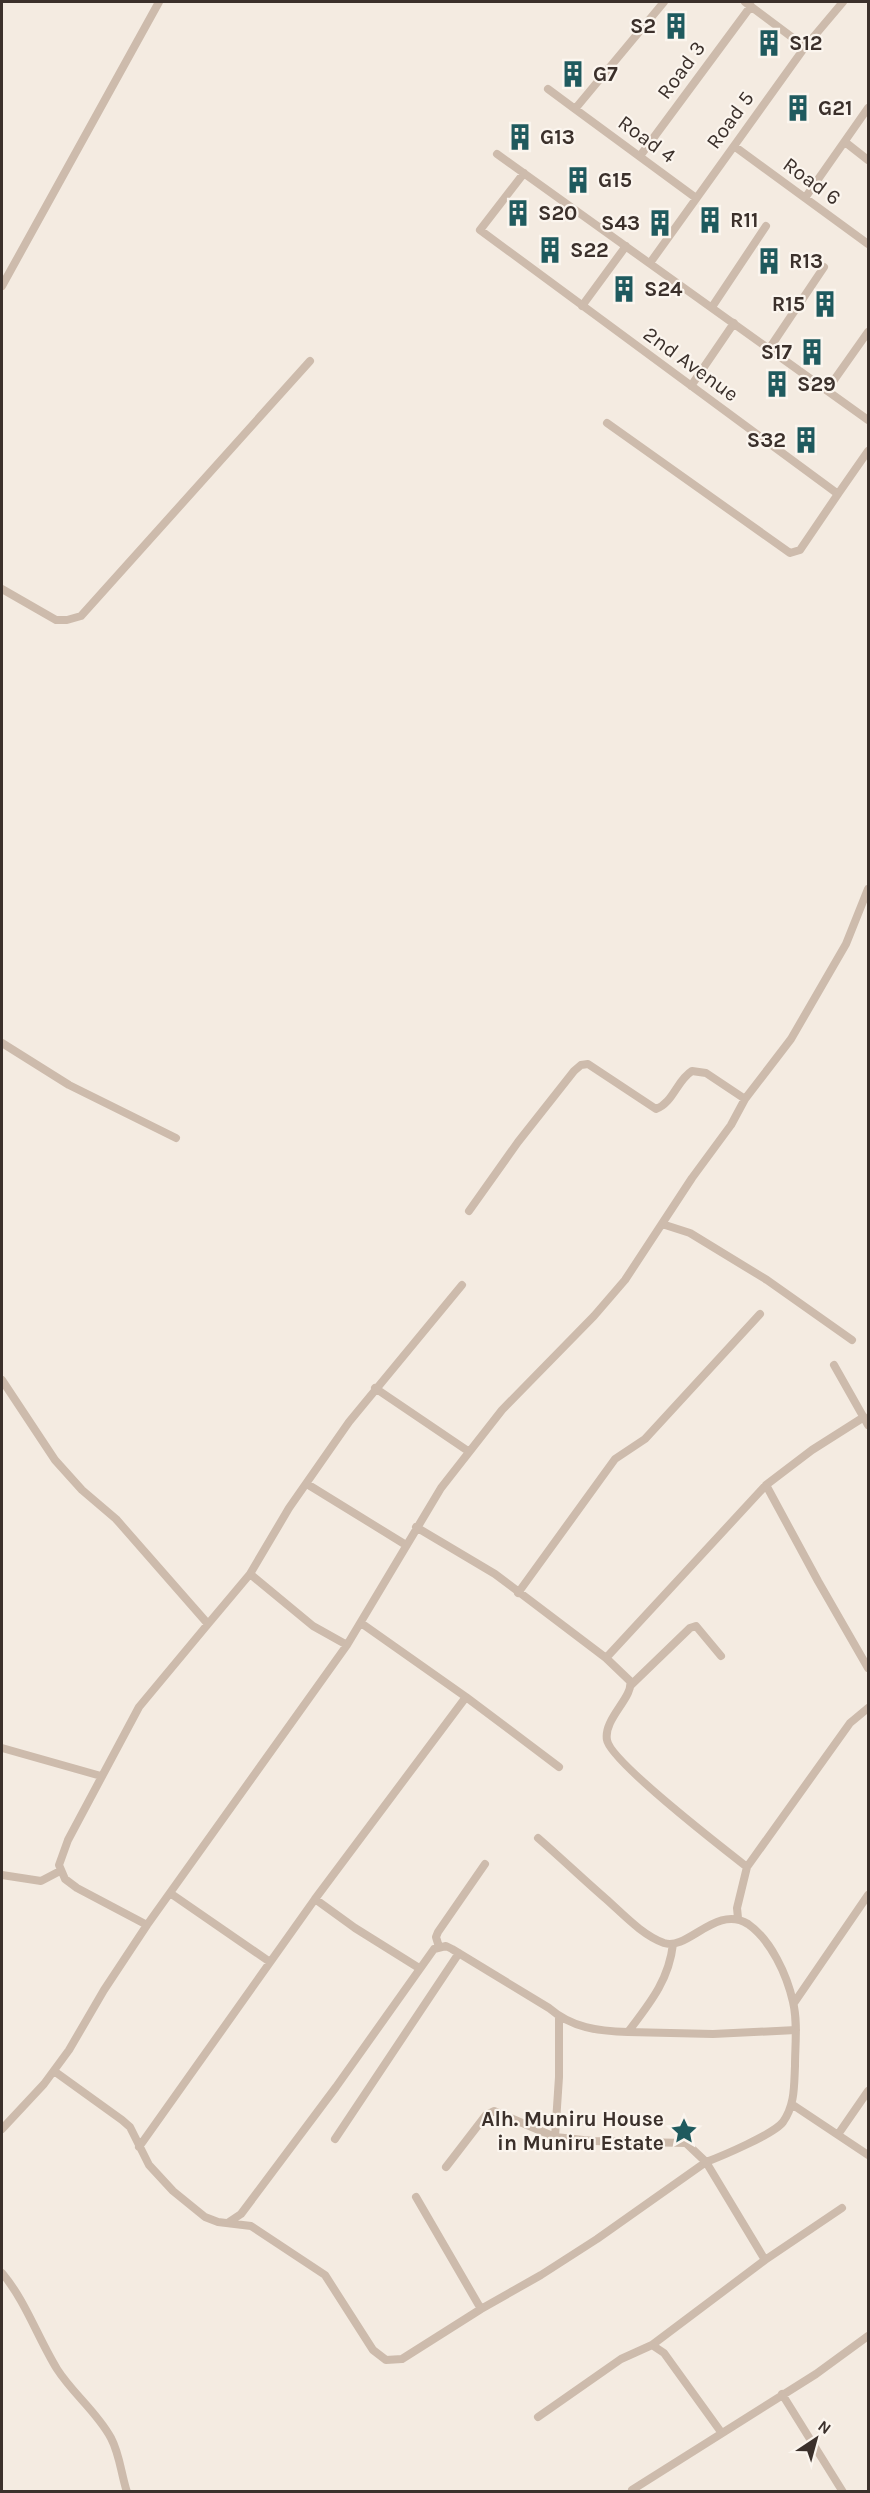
<svg xmlns="http://www.w3.org/2000/svg" width="870" height="2493" font-family="Karla,sans-serif">
<rect width="100%" height="100%" fill="#f4ebe1"/>
<g fill="none" stroke-linecap="round" stroke-linejoin="round">
<path stroke="#cdbbac" stroke-width="8" d="M745,2L805,47
M548,89L575,109L664,2
M575,109L696,198
M845,142L868,160
M734,146L868,244
M497,154L868,420
M640,156L751,6
M524,173L480,230L838,494L868,451
M805,198L868,108
M650,263L805,47L843,2
M2,286L159,2
M582,306L626,246
M712,307L766,226
M769,349L824,267
M691,386L734,323
M827,390L868,332
M607,423L790,553L800,550L838,494
M2,589L56,620H67L81,616L310,361
M2,1043L69,1085L176,1138
M469,1211L518,1142L574,1071L581,1065L588,1064L656,1109C673,1103 677,1080 692,1071L706,1073L745,1099
M662,1224L690,1233L767,1280L852,1340
M834,1365L868,1425
M2,1380L55,1460L82,1490L116,1519L208,1624L250,1574L289,1508L349,1422L462,1285
M375,1388L468,1451
M307,1484L406,1545
M766,1485L818,1581L868,1668
M416,1527L495,1574L606,1658L630,1681C634,1697 603,1719 607,1740C610,1761 724,1849 747,1867
M250,1574L313,1626L347,1645
M518,1593L615,1459L645,1439L760,1314
M606,1658L766,1485L812,1450L864,1417
M631,1685L690,1628L696,1626L721,1656
M466,1697L559,1767
M2,1748L101,1776
M538,1838C561,1858 583,1879 606,1899C623,1914 642,1935 664,1943C688,1951 716,1904 748,1924C771,1940 787,1975 793,2002C798,2022 795,2045 795,2066C794,2086 795,2105 783,2122C774,2134 722,2156 706,2162L765,2260
M2,1875L41,1881L60,1871
M170,1893L270,1962
M315,1899L466,1697L361,1623
M738,1918L737,1908L747,1867L850,1723L868,1708
M147,1925L77,1888L65,1879L59,1865L68,1840L139,1707L208,1624
M439,1947L436,1937L438,1932L485,1864
M794,2003L868,1895
M628,2032L713,2034L796,2030
M54,2071L122,2120L130,2127L149,2165L173,2191L205,2217L218,2222L251,2226L325,2275L373,2350L386,2360L402,2359L481,2309L541,2275L597,2239L706,2162L686,2143L593,2141L555,2137L494,2111L486,2115L446,2167
M793,2105L868,2155
M2,2129L44,2084L69,2050L104,1990L147,1925L347,1645L441,1488L502,1410L594,1316L625,1280L692,1178L731,1125L745,1099L791,1039L846,944L868,889
M839,2133L868,2091
M555,2137L559,2077V2017
M335,2139L459,1953
M139,2147L315,1899L355,1928L419,1968
M416,2197L481,2309
M229,2222L241,2214L336,2087L434,1949L446,1946L452,1949L549,2008C572,2028 598,2031 628,2032C650,2003 669,1980 673,1944
M2,2273C25,2300 38,2338 57,2369C73,2394 97,2412 111,2438C120,2455 121,2474 127,2492
M652,2345L765,2260L842,2208
M782,2394L843,2492
M538,2417L621,2359L652,2345L664,2353L721,2432
M632,2490L816,2374L868,2336"/>
</g>
<defs>
<symbol id="building-bare" viewBox="-9 -9 18 18"><path d="M-4-6H4V6H1V3H-1V6H-4ZM-2.5-4.3h1.7v1.8h-1.7ZM.8-4.3h1.7v1.8H.8ZM-2.5-1h1.7V.8h-1.7ZM.8-1h1.7V.8H.8Z" fill="#1f5a5e" stroke="#fbf5ee" stroke-width="2.5" paint-order="stroke"/></symbol>
<symbol id="sight-bare" viewBox="-9 -9 18 18"><path d="M0-6L1.8-2.2L6-1.7L2.9 1.2L3.7 5.4L0 3.3L-3.7 5.4L-2.9 1.2L-6-1.7L-1.8-2.2Z" fill="#1f5a5e" stroke="#fbf5ee" stroke-width="2.5" paint-order="stroke"/></symbol>
</defs>
<g fill-rule="evenodd">
<use href="#building-bare" x="657" y="7" width="38" height="38"/>
<use href="#building-bare" x="750" y="24" width="38" height="38"/>
<use href="#building-bare" x="554" y="55" width="38" height="38"/>
<use href="#building-bare" x="779" y="89" width="38" height="38"/>
<use href="#building-bare" x="501" y="118" width="38" height="38"/>
<use href="#building-bare" x="559" y="161" width="38" height="38"/>
<use href="#building-bare" x="499" y="194" width="38" height="38"/>
<use href="#building-bare" x="691" y="201" width="38" height="38"/>
<use href="#building-bare" x="641" y="204" width="38" height="38"/>
<use href="#building-bare" x="531" y="231" width="38" height="38"/>
<use href="#building-bare" x="750" y="242" width="38" height="38"/>
<use href="#building-bare" x="605" y="270" width="38" height="38"/>
<use href="#building-bare" x="806" y="285" width="38" height="38"/>
<use href="#building-bare" x="793" y="333" width="38" height="38"/>
<use href="#building-bare" x="758" y="365" width="38" height="38"/>
<use href="#building-bare" x="787" y="421" width="38" height="38"/>
<use href="#sight-bare" x="665" y="2112" width="38" height="38"/>
</g>
<g text-anchor="middle" stroke-width="4.5" stroke-linejoin="round" paint-order="stroke">
<g font-size="21" font-weight="bold" fill="#3b302b" stroke="#fbf5ee" text-anchor="start">
<text x="656" y="33" text-anchor="end">S2</text>
<text x="789" y="50">S12</text>
<text x="593" y="81">G7</text>
<text x="818" y="115">G21</text>
<text x="540" y="144">G13</text>
<text x="598" y="187">G15</text>
<text x="538" y="220">S20</text>
<text x="730" y="227">R11</text>
<text x="640" y="230" text-anchor="end">S43</text>
<text x="570" y="257">S22</text>
<text x="789" y="268">R13</text>
<text x="644" y="296">S24</text>
<text x="805" y="311" text-anchor="end">R15</text>
<text x="792" y="359" text-anchor="end">S17</text>
<text x="797" y="391">S29</text>
<text x="786" y="447" text-anchor="end">S32</text>
<text x="664" y="2126" text-anchor="end">Alh. Muniru House<tspan x="664" dy="24">in Muniru Estate</tspan></text>
</g>
<g font-size="21" fill="#3b302b" stroke="#fbf5ee">
<text transform="translate(681 70) rotate(-54)" y="7">Road 3</text>
<text transform="translate(730 120) rotate(-54)" y="7">Road 5</text>
<text transform="translate(647 139) rotate(36)" y="7">Road 4</text>
<text transform="translate(812 181) rotate(36)" y="7">Road 6</text>
<text transform="translate(691 364) rotate(36)" y="7">2nd Avenue</text>
</g>
</g>
<rect width="870" height="2493" fill="none" stroke="#3b302b" stroke-width="6"/>
<g transform="translate(816 2439) rotate(36)" stroke="#fbf5ee" stroke-width="4.5" paint-order="stroke">
<path d="M0-4.5L10 22L0 15L-10 22Z" fill="#3b302b"/>
<text y="-9" font-size="16" font-weight="bold" text-anchor="middle" fill="#3b302b">N</text>
</g>
</svg>
